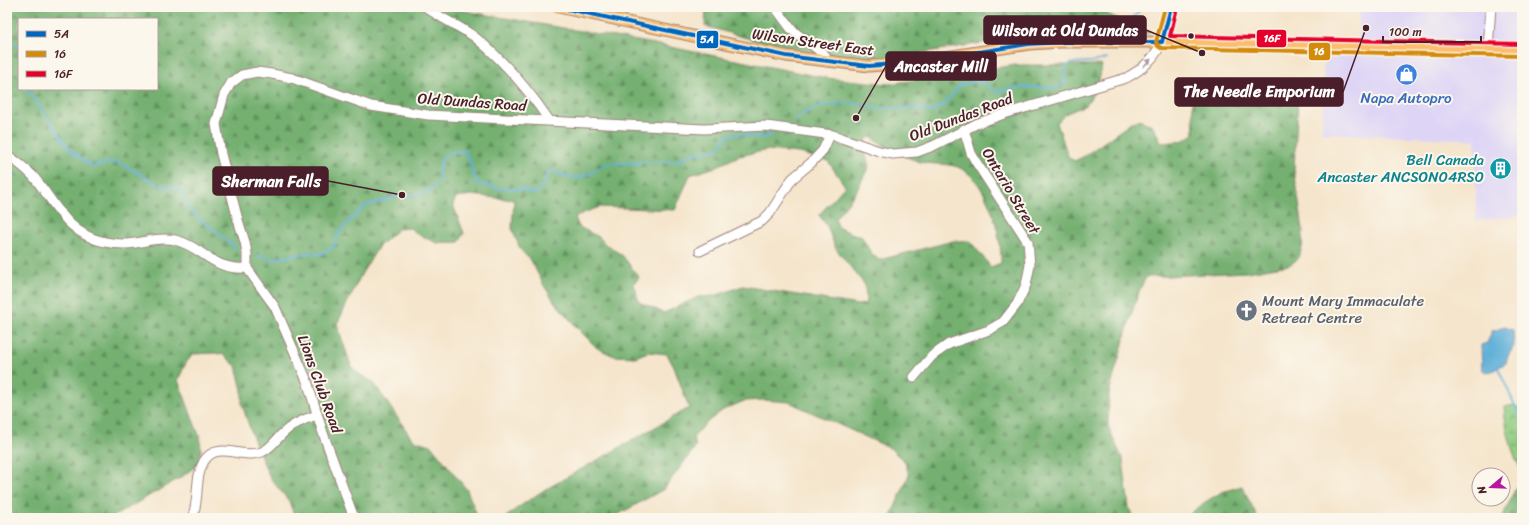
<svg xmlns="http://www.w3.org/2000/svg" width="1529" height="525" font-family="Sriracha,sans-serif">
<defs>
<pattern id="forest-firs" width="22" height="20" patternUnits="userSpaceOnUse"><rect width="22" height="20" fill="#74b071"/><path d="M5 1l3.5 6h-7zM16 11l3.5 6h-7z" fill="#618f5d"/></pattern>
<pattern id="wetland-marsh" width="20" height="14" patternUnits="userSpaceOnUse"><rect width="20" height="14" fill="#90cd83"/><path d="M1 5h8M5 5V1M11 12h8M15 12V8" fill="none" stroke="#78a66b"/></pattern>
</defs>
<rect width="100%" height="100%" fill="#fbf7ec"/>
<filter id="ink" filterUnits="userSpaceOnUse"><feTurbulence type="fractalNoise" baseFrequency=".025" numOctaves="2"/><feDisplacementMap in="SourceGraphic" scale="8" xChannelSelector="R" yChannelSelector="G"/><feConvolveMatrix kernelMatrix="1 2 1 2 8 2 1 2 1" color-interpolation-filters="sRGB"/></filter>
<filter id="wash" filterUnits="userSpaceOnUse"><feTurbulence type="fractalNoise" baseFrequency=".012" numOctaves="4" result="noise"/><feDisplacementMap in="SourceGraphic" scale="16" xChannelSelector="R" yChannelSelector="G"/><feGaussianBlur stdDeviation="0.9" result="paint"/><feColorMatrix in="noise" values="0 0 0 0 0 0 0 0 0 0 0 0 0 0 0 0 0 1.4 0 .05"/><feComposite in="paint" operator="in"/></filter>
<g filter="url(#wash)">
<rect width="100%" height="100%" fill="#f5e5cc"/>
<path fill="#ded5f6" d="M1359,7H1522V215L1476,221L1475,140L1322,133L1324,52L1359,38Z"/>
<path fill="url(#forest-firs)" stroke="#5f684e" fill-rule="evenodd" d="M7,7H442L655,44L826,78L889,84L1015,65H1102L1098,86L1086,105L1065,114L1057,123L1068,156L1074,161L1083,157L1124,128L1129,123L1139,120L1152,125L1162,143L1182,141L1194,134L1192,89L1298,99L1294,169L1303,230L1302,248L1298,259L1289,265L1247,272L1146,277L1140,289L1132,312L1109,393L1108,426L1123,460L1129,508L1135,518H890L909,475L905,462L890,448L789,402L762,400L744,401L723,410L707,422L693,438L696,446L664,489L612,518H505L516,509L541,492L689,408L674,367L667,354L648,352L635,357L614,356L597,348L577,328L554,301L543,284L532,262L520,249L512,228L514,200L472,195L456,197L453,205L464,233L459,242L437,243L419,235L410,228L398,229L379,246L362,273L337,324L351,366L359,374L373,382L413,440L431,445L467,490L478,518H295L289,501L270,478L252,435L242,404V390L236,366L224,355L215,353L193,354L186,363L178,380L200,438L201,450L197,465L183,476L111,518H7ZM19,19H157V89H19ZM869,137C876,139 880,144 887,148C897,153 910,159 921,162C932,165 951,163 960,168C988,181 1002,235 1001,263L991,267L970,241H953L879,260L871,253L862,237L839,228L835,219L856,192L869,166L863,145ZM768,150L799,153L828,161L845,186L819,215L827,226L836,249L865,285L866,303L858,305L743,286L714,296L698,297L664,313L639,302L634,284L639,277L622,255L606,245L599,237L579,227L575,218L583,213L600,207L675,210L690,175L713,168L739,156Z
M706,7H1092L1150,33H1046L870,61L778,47L705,26Z
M1522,482V518H1502L1517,485Z
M1242,486L1258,518H1185L1205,502L1222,492Z"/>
<path fill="url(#wetland-marsh)" stroke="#6d7657" d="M1515,405L1522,411V471C1512,456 1505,425 1504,407Z"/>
<path fill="#5daed8" stroke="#546682" d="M1505,327L1513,330L1514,346L1508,356L1506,363L1492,371L1485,372L1482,369L1481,345L1487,343L1492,331Z"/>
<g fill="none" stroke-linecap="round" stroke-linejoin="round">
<path stroke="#5daed8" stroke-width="2" d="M1125,29L1142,7
M7,44H19
M25,89L33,97L70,150L93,167L105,163L117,162L144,176L157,185L179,188L184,194L183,200L194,214L235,247
M794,120L808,111L824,105L850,103L870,106L879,109L888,107L903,109L912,107L930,112L944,105L960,85L967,83L983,82L995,92C1008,89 1023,86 1037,87C1050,87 1052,91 1064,83L1065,75L1064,70C1069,57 1093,66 1107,58
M257,256L274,259L308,253L320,254L333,248L339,232L365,206L402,195H419L431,189L440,181C438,171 438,159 448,154C453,151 461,152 465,151C471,161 472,173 477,183L498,188L523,189L531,193H536C547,184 543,179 549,171C557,171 563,175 570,177C583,180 595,171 605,164L678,161L691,154L717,150L728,135L743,134L760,138L772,135
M1498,368L1522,421"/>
</g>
</g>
<g filter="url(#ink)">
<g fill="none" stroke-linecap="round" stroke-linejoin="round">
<defs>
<path id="minor" d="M426,7C441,19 460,26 476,38C504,61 529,91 549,120
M775,7L792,30L825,55L826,62
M1488,48L1491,7
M7,155C16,161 25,168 33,176C56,203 66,234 105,242C115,244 125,245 135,243C148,241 162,237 175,240C202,246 212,271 247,268
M700,251L762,221L770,213L792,179L812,162L823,150L830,135
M247,268V253L245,242L238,220L221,154L216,124L224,95L231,83L242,75L257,72L272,74L292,78L371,106L428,115L704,129L766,126L833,135L879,151L893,154L917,152L933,146L976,124L1004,114L1126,78C1143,69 1154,59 1162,42
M247,268L275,307L307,381L323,433L354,518
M914,377L932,356L949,344L989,330L1003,322L1017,304L1026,285L1030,265L1028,242L976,162L971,153L964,129
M192,518C200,500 194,478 204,461C217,440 243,460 262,452C271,448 276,440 282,434C292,424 304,419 317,415"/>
<path id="major" d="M558,7L786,56L869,66L907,63L1029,44L1061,42H1162L1522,50
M1162,42L1171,7"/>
</defs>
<use href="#minor" stroke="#a0827c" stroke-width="11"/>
<use href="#major" stroke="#a0827c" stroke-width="13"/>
<use href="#minor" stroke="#fff" stroke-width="9"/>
<use href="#major" stroke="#fbbd6e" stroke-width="11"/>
<defs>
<path id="bus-1" d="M558,7L786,56L869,66L907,63L1029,44L1061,42H1162
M1162,42L1171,7"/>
<path id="bus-2" d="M1165,7L1156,42L1158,46L1161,48L1522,56"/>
<path id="bus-3" d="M1177,8L1170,36L1522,44"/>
</defs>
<use href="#bus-1" stroke="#fbf7ec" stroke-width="7"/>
<use href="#bus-2" stroke="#fbf7ec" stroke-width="7"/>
<use href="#bus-3" stroke="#fbf7ec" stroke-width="7"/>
<use href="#bus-1" stroke="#0065bd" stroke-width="4"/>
<use href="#bus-2" stroke="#d48b09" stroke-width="4"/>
<use href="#bus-3" stroke="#e4002b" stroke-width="4"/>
</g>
<defs><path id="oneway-solid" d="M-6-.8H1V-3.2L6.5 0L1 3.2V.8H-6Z"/></defs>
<use fill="#ae9aa0" href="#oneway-solid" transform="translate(1147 63) rotate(-44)"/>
</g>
<defs>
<symbol id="shop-disc" viewBox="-11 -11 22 22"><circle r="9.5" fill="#3f7fe0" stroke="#fbf7ec"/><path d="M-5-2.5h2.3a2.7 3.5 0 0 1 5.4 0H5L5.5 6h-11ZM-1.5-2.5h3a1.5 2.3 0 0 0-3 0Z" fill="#fff"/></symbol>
<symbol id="building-disc" viewBox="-11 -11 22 22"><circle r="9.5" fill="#0f9aa8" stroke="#fbf7ec"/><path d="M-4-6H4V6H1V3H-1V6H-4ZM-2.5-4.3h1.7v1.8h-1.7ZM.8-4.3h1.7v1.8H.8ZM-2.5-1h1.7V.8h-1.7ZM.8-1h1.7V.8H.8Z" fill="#fff"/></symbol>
<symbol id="church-disc" viewBox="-11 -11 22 22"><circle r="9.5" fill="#6b7280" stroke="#fbf7ec"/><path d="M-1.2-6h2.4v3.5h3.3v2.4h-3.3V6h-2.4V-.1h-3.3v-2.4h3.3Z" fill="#fff"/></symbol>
</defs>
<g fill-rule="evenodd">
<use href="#shop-disc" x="1394" y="62" width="25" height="25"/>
<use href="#building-disc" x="1488" y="156" width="25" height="25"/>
<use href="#church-disc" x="1234" y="298" width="25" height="25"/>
</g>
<circle fill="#4a1f2b" stroke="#fbf7ec" stroke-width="1.5" cx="1191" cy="36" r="3.5"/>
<g text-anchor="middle" stroke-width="4" stroke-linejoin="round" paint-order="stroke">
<g font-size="15" fill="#4a1f2b" stroke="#fbf7ec">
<text transform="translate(813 42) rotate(8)" y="5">Wilson Street East</text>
<text transform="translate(472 102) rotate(4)" y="5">Old Dundas Road</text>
<text transform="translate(961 117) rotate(-21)" y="5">Old Dundas Road</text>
<text transform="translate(1011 191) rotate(59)" y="5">Ontario Street</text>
<text transform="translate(320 384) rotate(70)" y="5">Lions Club Road</text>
</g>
<g font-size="15" fill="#366cbe" stroke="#fbf7ec">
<text x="1406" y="103">Napa Autopro</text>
</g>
<g font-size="15" fill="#0d838f" stroke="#fbf7ec" text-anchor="end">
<text x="1484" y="165">Bell Canada<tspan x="1484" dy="17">Ancaster ANCSON04RS0</tspan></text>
</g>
<g font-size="15" fill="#5b616d" stroke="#fbf7ec" text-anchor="start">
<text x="1262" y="306">Mount Mary Immaculate<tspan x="1262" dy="17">Retreat Centre</tspan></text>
</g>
</g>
<path fill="none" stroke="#4a1f2b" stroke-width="1.5" d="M1202 53L1146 30M856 118L886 66M1366 28L1343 92M402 195L328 181"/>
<g fill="#4a1f2b" stroke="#fbf7ec" stroke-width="1.5">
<circle cx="1202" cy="53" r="4"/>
<circle cx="856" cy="118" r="4"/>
<circle cx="1366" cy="28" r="4"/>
<circle cx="402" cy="195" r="4"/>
</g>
<g fill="#4a1f2b" stroke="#4a1f2b" stroke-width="1.5">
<rect x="984" y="16" width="162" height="28" rx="4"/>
<rect x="886" y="52" width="110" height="28" rx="4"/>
<rect x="1175" y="78" width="168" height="28" rx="4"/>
<rect x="213" y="167" width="115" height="28" rx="4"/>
</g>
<g font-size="16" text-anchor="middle" font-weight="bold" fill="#fff">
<text x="1065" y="36">Wilson at Old Dundas</text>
<text x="941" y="72">Ancaster Mill</text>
<text x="1259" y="97">The Needle Emporium</text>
<text x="271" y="187">Sherman Falls</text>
</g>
<g stroke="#fbf7ec" stroke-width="1.5">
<rect x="1256" y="29" width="31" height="19" rx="4" fill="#e4002b"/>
<rect x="696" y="30" width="23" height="19" rx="4" fill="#0065bd"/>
<rect x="1308" y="42" width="23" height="19" rx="4" fill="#d48b09"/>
</g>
<g font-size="11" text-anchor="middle" font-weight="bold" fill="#fff">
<text x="1272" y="42">16F</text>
<text x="707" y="43">5A</text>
<text x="1319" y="55">16</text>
</g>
<rect width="1529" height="525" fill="none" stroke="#fbf7ec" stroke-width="24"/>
<rect x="18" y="18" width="140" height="72" fill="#fbf7ec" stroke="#b4a19f"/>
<rect x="26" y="31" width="20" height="6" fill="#0065bd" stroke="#b4a19f"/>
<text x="54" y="38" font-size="12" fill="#4a1f2b">5A</text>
<rect x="26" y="51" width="20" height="6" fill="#d48b09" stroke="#b4a19f"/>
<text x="54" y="58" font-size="12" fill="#4a1f2b">16</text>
<rect x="26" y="71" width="20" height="6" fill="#e4002b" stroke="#b4a19f"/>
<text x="54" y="78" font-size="12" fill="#4a1f2b">16F</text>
<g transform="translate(1491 487) rotate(251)"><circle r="19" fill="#fbf7ec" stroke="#b4a19f"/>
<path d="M0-3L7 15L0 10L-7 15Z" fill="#b5179e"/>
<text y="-6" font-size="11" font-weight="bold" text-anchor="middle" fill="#4a1f2b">N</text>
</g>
<path d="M1383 36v6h98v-6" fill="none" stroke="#4a1f2b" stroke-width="2"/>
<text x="1389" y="36" font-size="12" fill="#4a1f2b" stroke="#fbf7ec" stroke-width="3" paint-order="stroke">100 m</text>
</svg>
